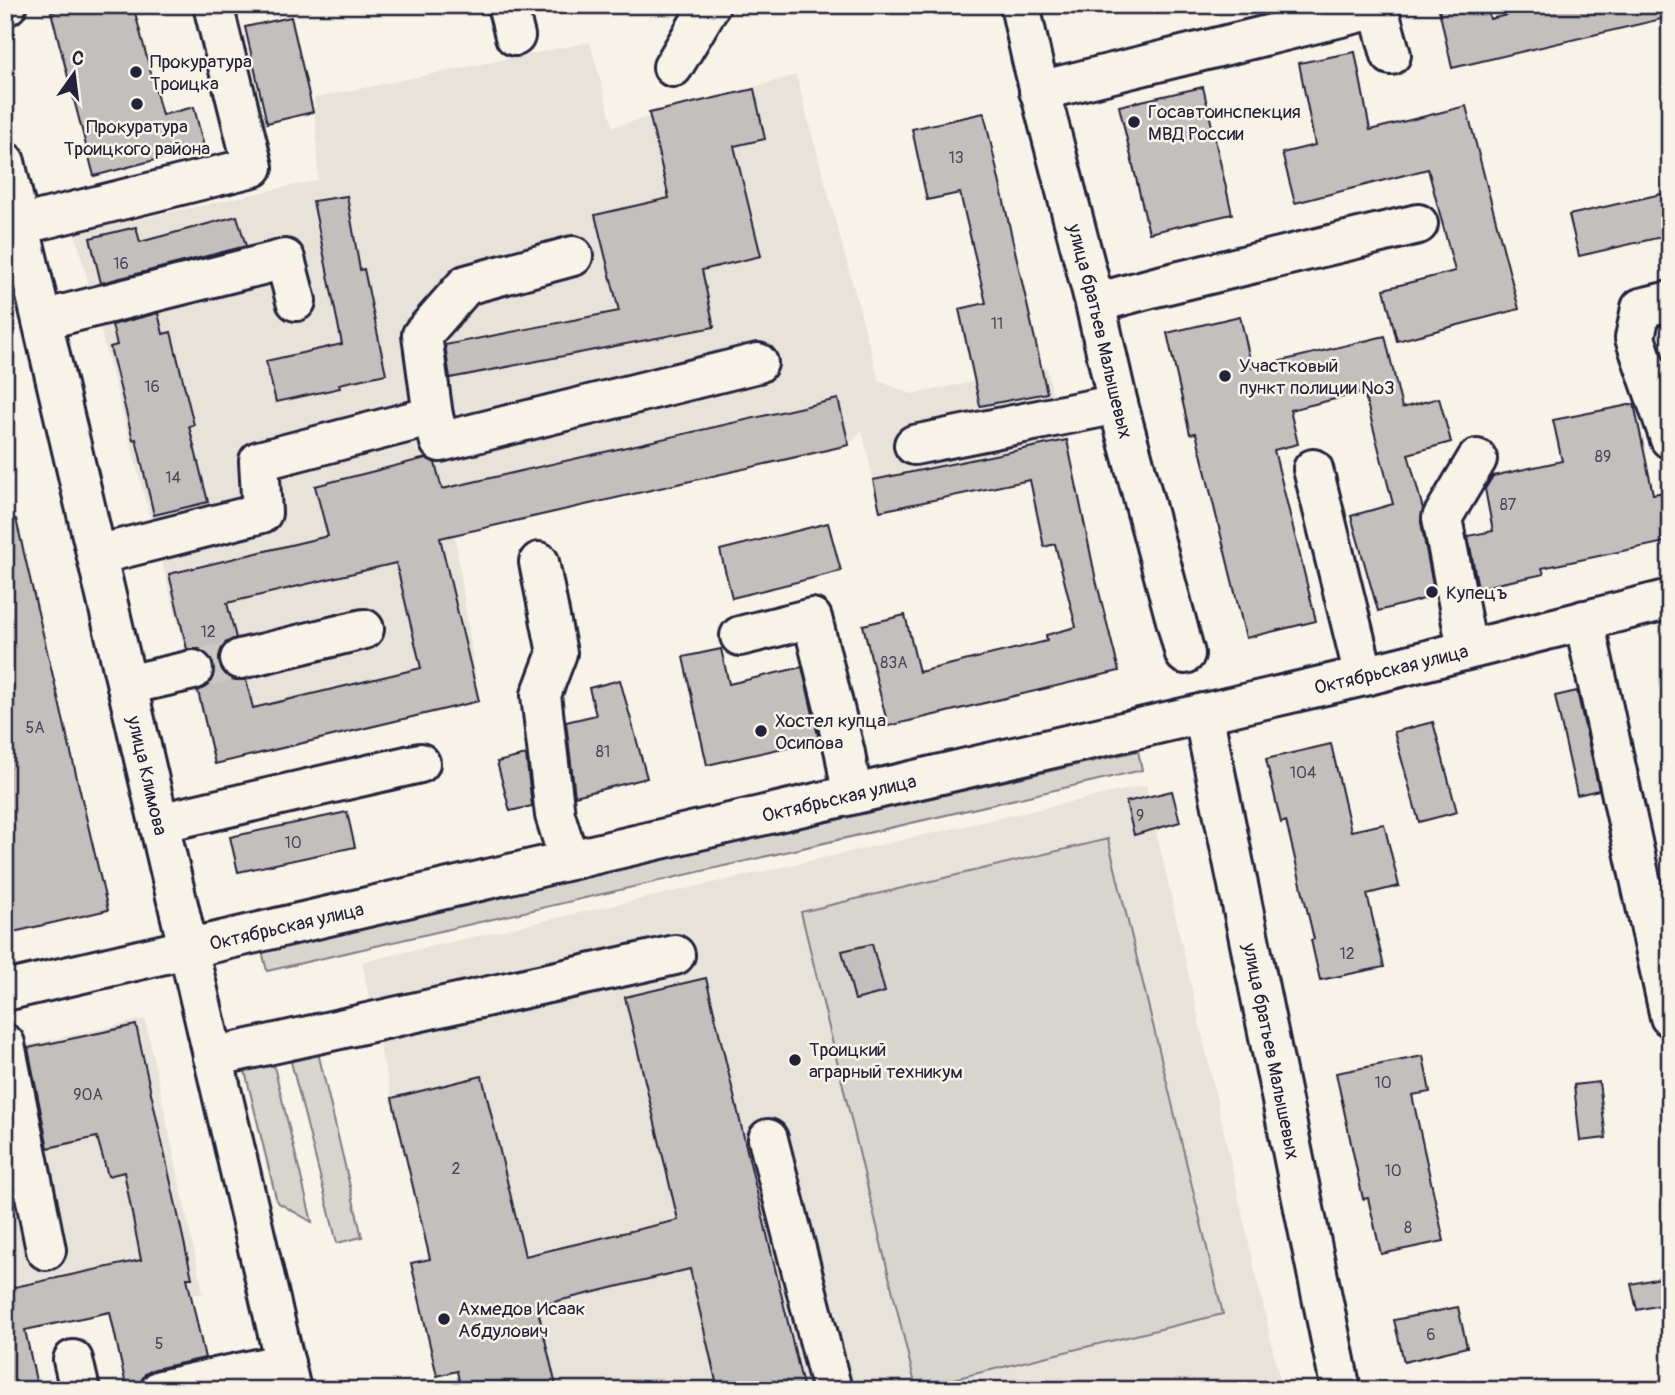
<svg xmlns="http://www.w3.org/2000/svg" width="1675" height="1395" font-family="Pangolin,sans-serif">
<rect width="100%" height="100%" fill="#f7f3e8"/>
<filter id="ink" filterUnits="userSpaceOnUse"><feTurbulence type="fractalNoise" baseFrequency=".0143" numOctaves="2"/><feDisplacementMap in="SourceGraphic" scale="14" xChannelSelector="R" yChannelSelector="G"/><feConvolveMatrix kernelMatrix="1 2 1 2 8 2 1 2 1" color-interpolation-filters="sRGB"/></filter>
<g filter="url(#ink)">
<path fill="#e7e3db" d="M590,42L613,127L796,75L879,381L912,394L1047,367L1052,392L1067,440L1088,538L1044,547L1029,480L880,511L862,430L849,445L455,535L479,701L215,764L75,233L318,180L314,98Z
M1146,785L1282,1390H461L374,1023L362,962Z
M145,1019L203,1293L5,1334V1050Z"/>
<path fill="#d8d5cf" stroke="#7d7c85" stroke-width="2" d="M1138,751L1142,770L267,971L262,951Z
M1108,839L1223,1314L916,1388L801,912Z
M316,1044L362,1237L337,1243L288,1050Z
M272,1058L312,1222L277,1202L244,1067Z"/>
<path fill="#c2bfbd" stroke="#22223b" stroke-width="2" fill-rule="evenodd" d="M78,5H133L162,115L194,107L204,147L94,176L51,12Z
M1438,5H1486L1490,19L1549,5H1670V17L1452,68Z
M291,17L313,112L267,123L245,27Z
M1355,52L1370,130L1466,106L1519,309L1397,341L1384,289L1455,271L1428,169L1295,203L1282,153L1315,145L1299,63Z
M1203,87L1232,214L1149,233L1119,106Z
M754,89L765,139L734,146L761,256L702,270L714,327L450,378L445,345L619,311L595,215L669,198L649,113Z
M984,113L1047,393L980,406L959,309L986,303L960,193L927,200L912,129Z
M1670,192V235L1579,256L1569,215Z
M347,196L360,270L364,269L386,374L339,384L340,388L276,402L266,361L342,344L313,201Z
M237,216L246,246L101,283L90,238L136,227L140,242Z
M158,313L163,334L171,332L194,425L189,426L208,502L154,515L136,439L133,440L110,347L117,345L112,325Z
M1240,316L1252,368L1385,336L1402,408L1439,398L1451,442L1408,454L1423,509L1421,522L1435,596L1378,611L1351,516L1393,504L1364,392L1290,410L1298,444L1274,450L1316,621L1246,638L1196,433L1190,434L1167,333Z
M838,399L849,445L440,538L479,701L215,764L198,691L207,686L214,677V665L209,655L200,649H187L169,574L328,536L315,486L426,458L435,463L442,489ZM396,563L421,668L253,708L246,680H233L224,674L219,663V652L225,643L236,638L227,603Z
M1634,404L1653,494L1670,491V541L1542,568L1544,574L1478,588L1468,536L1493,531L1485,489L1493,476L1562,461L1553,420Z
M1067,440L1096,580L1119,671L888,726L863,625L905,615L919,672L1047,641L1046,635L1076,627L1055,544L1044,547L1030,480L880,511L873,480Z
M16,519L108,910L5,934V520Z
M828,523L841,571L732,598L720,550Z
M721,649L729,684L802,667L819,740L707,765L683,657Z
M620,680L647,778L575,796L566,722L596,715L589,688Z
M1577,691L1599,790L1577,795L1555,696Z
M1433,722L1457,812L1419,822L1394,732Z
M1331,744L1351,831L1384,824L1399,886L1367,894L1384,967L1320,980L1311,940L1314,939L1286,821L1281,823L1266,759Z
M526,755L532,806L510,811L497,762Z
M1172,791L1180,822L1134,835L1126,802Z
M347,812L355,847L238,872L230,837Z
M872,944L885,992L855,1000L842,951Z
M706,978L804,1390H718L690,1269L537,1306L557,1390H461L457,1371L437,1376L411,1263L430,1259L392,1098L482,1076L525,1256L678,1220L625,997Z
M136,1025L192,1278H187L205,1358L155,1369L145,1374L139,1388L127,1390L110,1312L25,1330L38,1390H5V1289L141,1260L124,1172L108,1176L97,1137L48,1148L28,1048Z
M1423,1056L1430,1092L1412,1095L1444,1241L1381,1254L1368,1198L1363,1199L1336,1073Z
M1599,1082L1606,1138L1580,1141L1574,1085Z
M1670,1276V1303L1637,1310L1631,1284Z
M1458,1307L1467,1347L1404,1362L1394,1320Z"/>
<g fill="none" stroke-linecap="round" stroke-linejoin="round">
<path stroke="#ccc9c5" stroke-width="38" stroke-dasharray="38 19" stroke-linecap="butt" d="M193,670L240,659"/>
<defs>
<g id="minor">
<path d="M507,5L515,36"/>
<path id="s1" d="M1020,5L1032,60L1095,303L1118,404L1185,654"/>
<path d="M5,6L7,5"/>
<path d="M673,67L710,5"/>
<path d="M1039,91L1378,8L1391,55"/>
<path id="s2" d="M5,162L291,1390"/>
<path d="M20,225L253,167L213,5"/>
<path d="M1670,301L1641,308L1635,338L1670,439"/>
<path d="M1095,303L1155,287L1418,224"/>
<path d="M42,320L285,259L296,301"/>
<path d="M433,416L422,335L466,285L573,256"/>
<path d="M914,445L1118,404"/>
<path d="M1313,469L1364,676"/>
<path d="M97,555L262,513L259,461L433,416L440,442L758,363"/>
<path d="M539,562L557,653L541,695L555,815L569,860"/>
<path d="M1584,620L1670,1017"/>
<path d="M740,636L812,618L845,753L852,794"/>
<path d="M1467,649L1442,518L1477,459"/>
<path d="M240,659L364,629"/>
<path d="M127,685L193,670"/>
<path id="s3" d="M1203,713L1341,1390"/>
<path d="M159,823L420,763"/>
<path id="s4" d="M5,991L1364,676L1670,599"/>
<path d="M5,1044L46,1250"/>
<path d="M213,1057L675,955"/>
<path d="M768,1139L832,1390"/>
<path d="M73,1360L80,1390"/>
<path d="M160,1390L285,1363"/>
</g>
</defs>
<use href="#minor" stroke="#22223b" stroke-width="44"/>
<use href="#minor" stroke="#f7f3e8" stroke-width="38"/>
</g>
</g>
<g fill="#22223b" stroke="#f7f3e8" stroke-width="2.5">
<circle cx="136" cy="72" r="7"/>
<circle cx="137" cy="104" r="7"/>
<circle cx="1134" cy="122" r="7"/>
<circle cx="1225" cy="376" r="7"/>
<circle cx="1432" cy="592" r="7"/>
<circle cx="761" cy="731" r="7"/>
<circle cx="795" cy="1060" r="7"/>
<circle cx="444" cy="1319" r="7"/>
</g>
<g text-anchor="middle" stroke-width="5" stroke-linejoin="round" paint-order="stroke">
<g font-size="16" fill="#4a495c">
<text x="956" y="163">13</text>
<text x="121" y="269">16</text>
<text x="997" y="329">11</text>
<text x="152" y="392">16</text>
<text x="1603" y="462">89</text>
<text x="173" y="483">14</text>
<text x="1508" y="510">87</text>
<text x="208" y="637">12</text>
<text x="894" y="668">83А</text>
<text x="35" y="733">5А</text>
<text x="603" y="757">81</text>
<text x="1303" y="778">104</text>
<text x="1140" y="821">9</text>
<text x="293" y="848">10</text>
<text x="1347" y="959">12</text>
<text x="1383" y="1088">10</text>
<text x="88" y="1100">90А</text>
<text x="456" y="1174">2</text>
<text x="1393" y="1176">10</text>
<text x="1408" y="1233">8</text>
<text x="1431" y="1340">6</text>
<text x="159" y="1349">5</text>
</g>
<g font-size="19" fill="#22223b" stroke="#f7f3e8" text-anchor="start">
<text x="150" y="68">Прокуратура<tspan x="150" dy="22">Троицка</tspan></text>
<text x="1148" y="118">Госавтоинспекция<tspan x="1148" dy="22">МВД России</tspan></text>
<text x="137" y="133" text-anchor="middle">Прокуратура<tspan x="137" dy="22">Троицкого района</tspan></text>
<text x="1239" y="372">Участковый<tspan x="1239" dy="22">пункт полиции №3</tspan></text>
<text x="1446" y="599">Купецъ</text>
<text x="775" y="727">Хостел купца<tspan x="775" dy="22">Осипова</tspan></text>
<text x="809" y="1056">Троицкий<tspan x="809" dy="22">аграрный техникум</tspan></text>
<text x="458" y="1315">Ахмедов Исаак<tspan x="458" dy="22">Абдулович</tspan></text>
</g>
<g font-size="19" fill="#22223b" stroke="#f7f3e8">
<text dy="7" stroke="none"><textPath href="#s1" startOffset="336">улица братьев Малышевых</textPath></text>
<text dy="7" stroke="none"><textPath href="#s4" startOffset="1423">Октябрьская улица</textPath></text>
<text dy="7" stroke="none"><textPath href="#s2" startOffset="630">улица Климова</textPath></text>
<text dy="7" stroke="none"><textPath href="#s4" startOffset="856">Октябрьская улица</textPath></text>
<text dy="7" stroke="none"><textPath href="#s4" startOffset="289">Октябрьская улица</textPath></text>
<text dy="7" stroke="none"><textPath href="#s3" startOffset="345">улица братьев Малышевых</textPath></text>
</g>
</g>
<rect width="1675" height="1395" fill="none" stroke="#f7f3e8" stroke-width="28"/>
<rect x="14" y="14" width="1647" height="1367" fill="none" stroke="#22223b" stroke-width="2.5" filter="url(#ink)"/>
<g transform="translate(74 74) rotate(14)" stroke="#f7f3e8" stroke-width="5" paint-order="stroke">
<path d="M0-5L12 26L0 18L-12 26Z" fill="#22223b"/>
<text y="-10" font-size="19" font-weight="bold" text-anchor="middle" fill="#22223b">С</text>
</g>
</svg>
